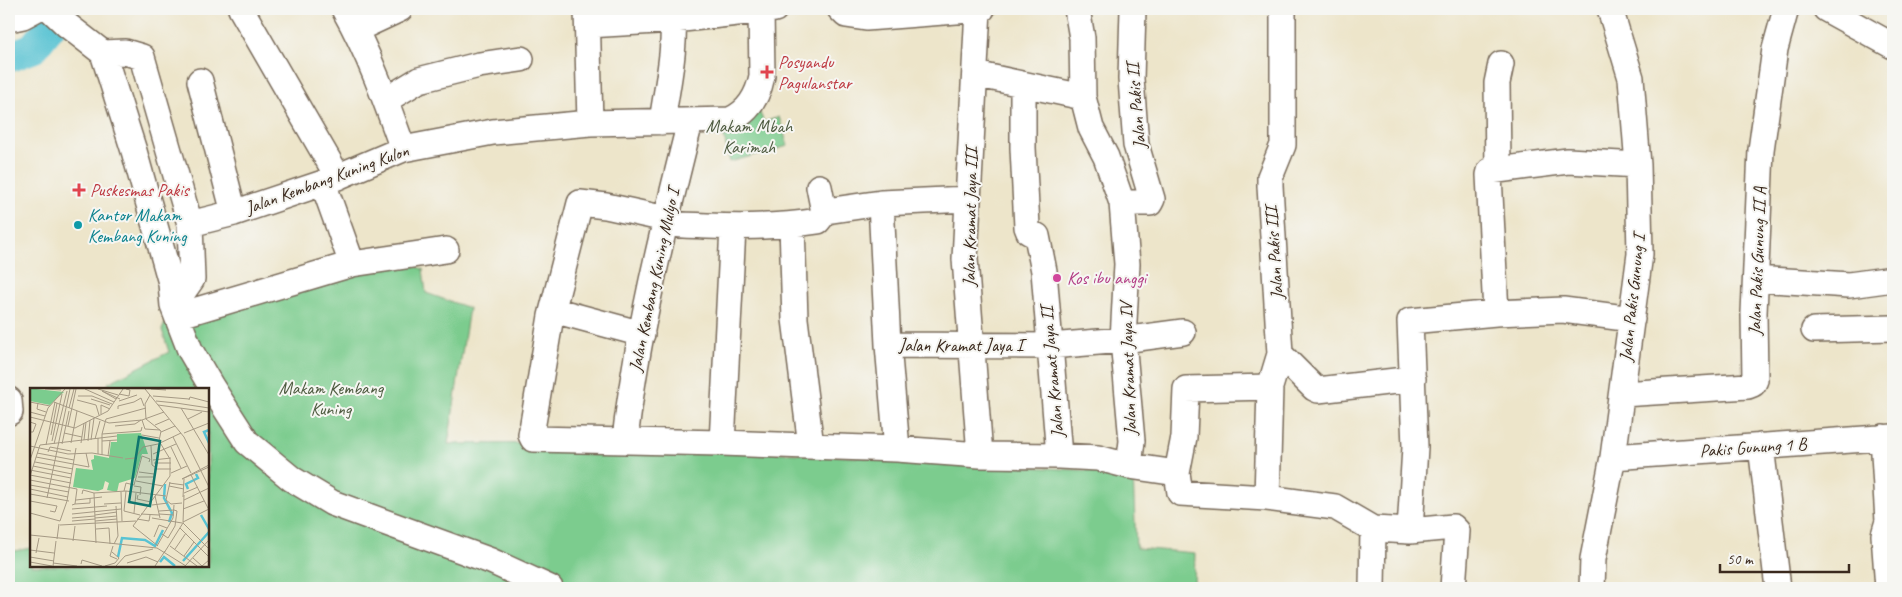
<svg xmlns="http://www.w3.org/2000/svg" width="1902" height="597" font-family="Caveat,sans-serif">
<rect width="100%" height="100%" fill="#f6f6f2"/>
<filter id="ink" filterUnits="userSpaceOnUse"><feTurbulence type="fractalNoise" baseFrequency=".02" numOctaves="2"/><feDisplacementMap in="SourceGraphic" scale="10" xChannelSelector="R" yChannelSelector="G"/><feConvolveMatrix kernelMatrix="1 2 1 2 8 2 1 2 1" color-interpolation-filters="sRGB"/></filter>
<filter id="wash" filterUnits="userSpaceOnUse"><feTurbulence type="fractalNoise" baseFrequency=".0096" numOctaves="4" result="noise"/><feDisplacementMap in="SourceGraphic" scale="20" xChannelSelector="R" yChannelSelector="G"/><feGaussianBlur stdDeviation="1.12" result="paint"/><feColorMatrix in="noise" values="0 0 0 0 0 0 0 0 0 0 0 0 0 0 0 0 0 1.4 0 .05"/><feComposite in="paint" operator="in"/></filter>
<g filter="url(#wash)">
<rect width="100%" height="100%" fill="#ede5ca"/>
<path fill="#7bcc8e" stroke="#5b7b56" d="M759,111L764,122L779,117L788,146L730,162L721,125Z
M396,260L423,269L426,293L469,308L448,444L608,443L1133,473L1136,548L1195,553L1194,588H9V552L31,548V566H208V390L112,389L108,383L169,352L162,330L169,314Z"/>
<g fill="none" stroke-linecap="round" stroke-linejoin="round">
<path stroke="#58c3d3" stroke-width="31" d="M9,57L33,48L64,9"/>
</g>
</g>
<g filter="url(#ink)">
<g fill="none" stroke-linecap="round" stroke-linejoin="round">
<defs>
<path id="minor" d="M50,9L67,25L103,53L134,151L171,283L173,306L190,350L211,386L247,442L292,479L332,503L491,561L550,588
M241,9L338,177
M344,9C369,53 386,101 403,149
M587,9L590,123
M840,9L846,15L866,18L982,9
M978,9L965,259L980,455
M1077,9L1082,38L1083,97L1091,128L1106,157L1122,203L1127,264L1123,340L1132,441L1129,466
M1826,9L1893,46
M9,19L23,16L36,9
M588,25L674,20L775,9
M355,30L400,9
M103,53L125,52L142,57L190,224L192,279L173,306
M975,74L1083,97
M200,81L234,213
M1023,85V148L1027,227L1029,232L1037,236L1044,271L1059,456
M386,100L419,80L479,65L521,59
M662,122C667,86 677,45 672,9
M1498,169L1497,83L1501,64
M323,183L352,264
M819,187L824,212
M881,203L888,345L897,449
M1122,203H1150L1152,199L1136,145L1131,79L1133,9
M666,219L606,206L580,203L551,316L531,435L533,439L722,443L897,449L980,455L1059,456L1098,458L1129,466L1177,473L1180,493L1267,498L1335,507L1373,529L1410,531L1453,527L1457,531L1453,588
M190,224L234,213L323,183L403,149L493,132L590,123L730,120C749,112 758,96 762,76L761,11
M665,224C718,227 766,229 818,221L826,211L881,203L968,199
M792,225L795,319L811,446
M1756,279L1849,285L1893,279
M553,310L642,334
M1496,313L1489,175L1490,171L1568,161L1638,165
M177,316L352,264L446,250
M1814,330L1893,328
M888,345L1050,346L1123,340L1183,332
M1280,354L1314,388L1318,390L1413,379
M1622,394L1748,386L1753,384L1755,380L1754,313L1761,150L1775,49L1786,9
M9,400L10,412
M1883,437L1888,521L1884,535L1888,588
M625,440C637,332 664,226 690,122
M722,443L733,228
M1761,446L1778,588
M1613,457L1893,437
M1177,473L1184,437L1186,389L1270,387
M1267,498L1270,387L1280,354L1270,186V177L1283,145V9
M1410,531L1415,447L1410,321L1496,313L1563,310L1632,319
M1372,588L1373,529
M1592,588L1593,559L1613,457L1640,254L1638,165L1631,78L1610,9"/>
</defs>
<use href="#minor" stroke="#796b5a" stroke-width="28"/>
<use href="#minor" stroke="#fff" stroke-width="25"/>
</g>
</g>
<g fill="#e0444e" stroke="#f6f6f2" stroke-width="2">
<path d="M764.5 64.5h5v5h5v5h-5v5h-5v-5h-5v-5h5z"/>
<path d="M76.5 182.5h5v5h5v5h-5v5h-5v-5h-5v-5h5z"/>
</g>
<circle fill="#0f9aa8" stroke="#f6f6f2" stroke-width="2" cx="78" cy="225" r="5"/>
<circle fill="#d1479c" stroke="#f6f6f2" stroke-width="2" cx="1057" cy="278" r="5"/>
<g text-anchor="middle" stroke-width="4" stroke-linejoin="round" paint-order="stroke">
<g font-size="18" fill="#be3a42" stroke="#f6f6f2" text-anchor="start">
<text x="778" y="68">Posyandu<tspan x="778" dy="21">Pagulanstar</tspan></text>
<text x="90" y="196">Puskesmas Pakis</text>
</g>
<g font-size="18" fill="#3b2a1e" stroke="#f6f6f2">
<text transform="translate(1136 106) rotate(-95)" y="6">Jalan Pakis II</text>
<text transform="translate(327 179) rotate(-20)" y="6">Jalan Kembang Kuning Kulon</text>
<text transform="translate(970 217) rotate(-89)" y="6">Jalan Kramat Jaya III</text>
<text transform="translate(1274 253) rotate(-94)" y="6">Jalan Pakis III</text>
<text transform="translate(1757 261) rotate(-88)" y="6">Jalan Pakis Gunung II A</text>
<text transform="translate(654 280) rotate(-78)" y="6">Jalan Kembang Kuning Mulyo I</text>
<text transform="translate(1632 298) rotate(-84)" y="6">Jalan Pakis Gunung I</text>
<text x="961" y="351">Jalan Kramat Jaya I</text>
<text transform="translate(1128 369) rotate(-92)" y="6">Jalan Kramat Jaya IV</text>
<text transform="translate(1052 372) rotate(-95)" y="6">Jalan Kramat Jaya II</text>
<text transform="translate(1753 447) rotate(-4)" y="6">Pakis Gunung 1 B</text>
</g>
<g font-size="18" fill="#4e5b40" stroke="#f6f6f2">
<text x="749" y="132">Makam Mbah<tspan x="749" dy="21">Karimah</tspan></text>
<text x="331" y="394">Makam Kembang<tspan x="331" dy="21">Kuning</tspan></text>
</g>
<g font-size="18" fill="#0d838f" stroke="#f6f6f2" text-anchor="start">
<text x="88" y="221">Kantor Makam<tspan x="88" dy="21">Kembang Kuning</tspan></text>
</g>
<g font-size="18" fill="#b23c85" stroke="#f6f6f2" text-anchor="start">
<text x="1067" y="284">Kos ibu anggi</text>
</g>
</g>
<g transform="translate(30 388)">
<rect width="179" height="179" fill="#ede5ca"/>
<path d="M0,1H6L34,4L20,17L0,13ZM111,45L118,66H112L105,90L89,95L87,104L77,102L79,95L75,93L73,101L68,103L43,99L46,80L63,82L61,72L64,71V67L79,70L81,54H87V46Z" fill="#7bcc8e"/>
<path fill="none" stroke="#58c3d3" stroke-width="2.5" d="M179,42L174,44L179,55M135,96L134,110L142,125L139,134M158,101L156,96L168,90L166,86M171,127L179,141M88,169L92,150L115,152L125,158L133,142M153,173L179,144M130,174L134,169L145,178"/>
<path fill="none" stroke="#a69a85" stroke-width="1" d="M15,1L31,2M55,1L84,14M68,1L88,7M115,1L154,49L179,99M121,1L136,2M89,6L99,8L100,2L96,1M120,7L115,16L116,31L131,43L129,53L140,71V88L103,138L128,158M48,8H62L82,16M123,8L159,11M61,11L80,17M86,11L72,3L90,11M47,12L66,17L69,27M159,12L160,9L179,14M89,13L107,7M126,13L146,15M0,14L20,18M24,14L79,35L112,32L134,24M104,14L111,10L114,18M8,15L7,21L16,24M146,15L179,20M128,17L179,24M39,20L44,1M151,20L179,67M88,21V18L104,14M0,24L15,28M71,26V17L80,21M0,29L45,40L78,23L93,1M158,31L172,24M112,32L115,41L130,42M0,34L6,36L3,44H0M125,37L139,31M38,38L46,1M85,38L105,36L111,32M131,44L145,38M34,45L52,49M154,45L179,35M72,46L111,43L112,39M21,47L27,15M112,47L129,50M143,49L161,85M65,51L70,33M54,52L56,34M61,52L64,30M22,53L32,6M58,53L60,32M72,53L87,52M41,55L47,23M51,55L54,35M130,55L151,45M24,56L37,3M32,56L39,23M16,57L25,14M0,58L38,66L62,65L93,70M121,58L122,77L125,79M141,59L151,80M18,64L20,59L41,63M7,65L44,72M68,66V50M123,66L146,56M72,67V46L76,31L116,20M78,68L80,53M6,69L59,79L56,65M95,71L105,70L113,59L128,56M0,72L18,20L35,1M123,72L141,70M5,74L43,81M124,75H141M179,77L152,91L179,79M3,78L42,86M125,81H141M0,82L41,90M109,84L124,86M141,85L157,78M0,87L41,95M161,87L179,122M0,88L10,57L87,48M108,89H124L126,73M0,92L47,101L45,116L42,117M106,93L133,98M139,95L154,97M0,97L39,104M104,97L112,68L120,71L119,74M104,98L111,99L110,107M139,98L154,101M0,101L38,109M94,103L96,95L104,97M96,103L94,123L110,127M91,104L92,133M64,105L66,155M154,105L168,99M0,106L39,113M52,106L53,102L64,105L96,103L136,108M108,107L107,111L121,114M125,108L130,130M153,109L154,91M17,110L40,1M46,112L72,109M136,112L140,94M136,112L141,116L152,115M154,112L179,100M0,113L27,118L25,124L20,123M45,116L60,115V110M74,116L91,115M122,117L138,115M42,121L77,118M153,121L174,113M129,123L144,122M0,125L30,133M104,125L106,105M42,126L91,121M111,126L129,127M129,126L144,127M65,127L87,124M42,130L65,128M65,130L87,128M122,130L152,135M107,131L119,133L120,127M30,133L37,113L46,60M42,133L65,131M65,133L87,131M153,134L179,121M153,135L179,161M30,137L106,133M150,140L179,169M66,141L79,140L80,156M132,146L138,150L145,138L147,123L144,122M0,147L127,160L156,178M124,149L129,137L137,140M27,151L29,136M43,153L45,138M84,156L88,148L86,118M83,158L80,168L87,171M127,158L143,130L144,117M140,158L167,178M145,161L156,145M0,162L24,165M6,165L9,150M134,165L153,135L154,107M154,168L164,154M0,169L24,173M163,170L172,178L179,172M0,174L22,178M23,175L47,178M97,175L116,169L128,174M51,176L52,172L72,178M23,178L26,153M75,178L85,175L89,170L82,164M86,178L95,168L123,161M125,178L135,163M155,178L179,152"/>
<path fill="#0f766e" fill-opacity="0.15" stroke="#0f766e" stroke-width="2.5" d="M109,49L130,53L120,118L99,114Z"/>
<rect width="179" height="179" fill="none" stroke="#3b2a1e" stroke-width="2.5"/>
</g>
<rect width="1902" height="597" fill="none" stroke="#f6f6f2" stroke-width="30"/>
<path d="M1720 564v8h129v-8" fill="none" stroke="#3b2a1e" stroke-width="2.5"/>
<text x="1727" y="564" font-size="15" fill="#3b2a1e" stroke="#f6f6f2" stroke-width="4" paint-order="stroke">50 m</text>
</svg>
